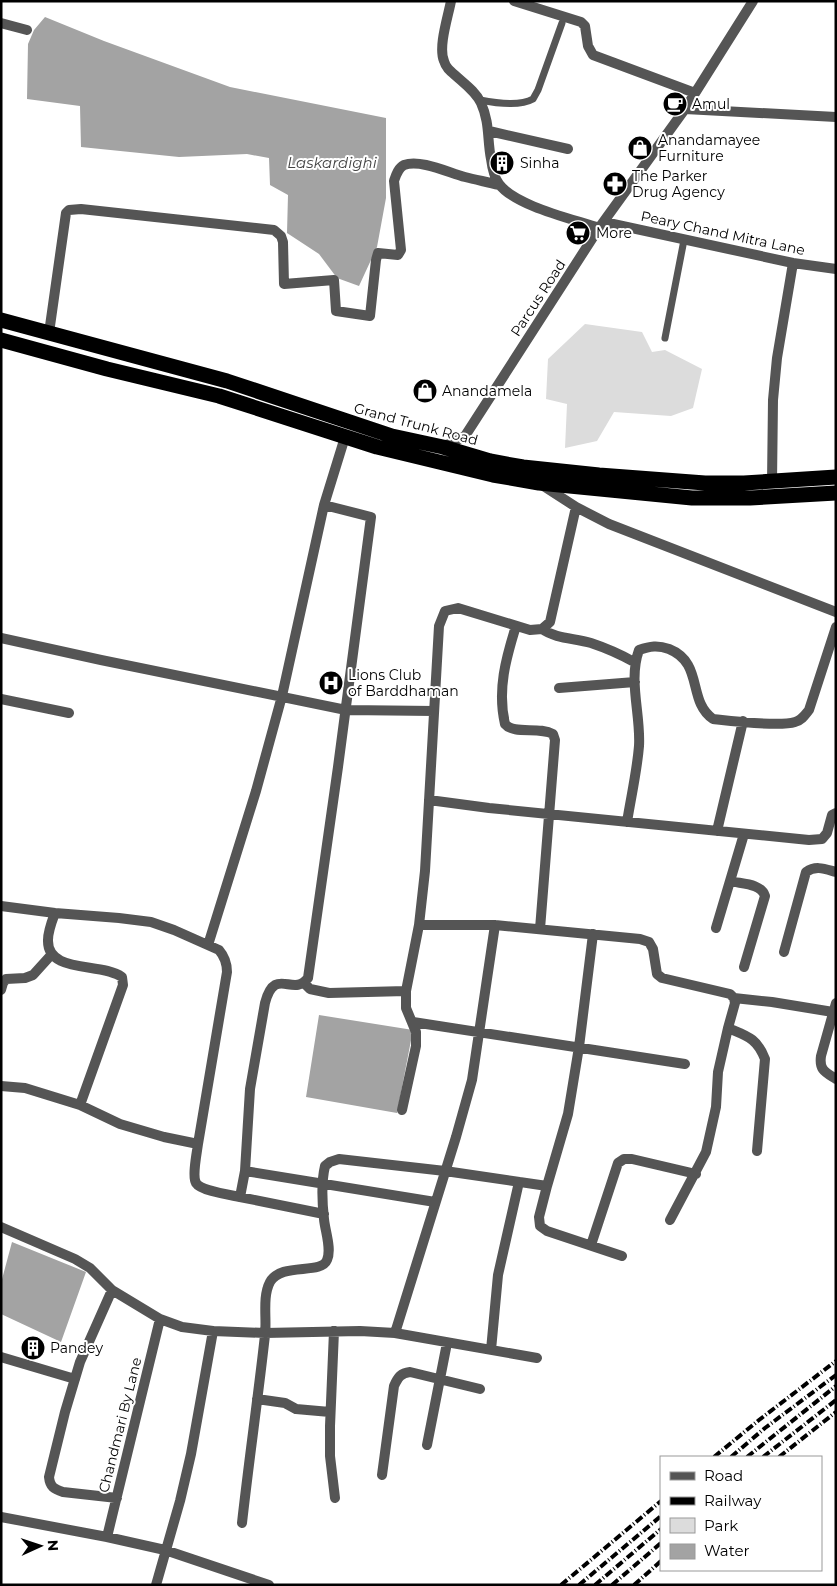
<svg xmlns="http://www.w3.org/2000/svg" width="837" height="1586" font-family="Montserrat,sans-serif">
<rect width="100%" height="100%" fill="#fff"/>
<path fill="#dcdcdc" d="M585,324L642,332L652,352L665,350L702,369L693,408L671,416L614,412L597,441L565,448L567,404L546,399L548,359Z"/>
<path fill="#a3a3a3" d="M45,17L104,41L230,87L386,118V198L377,247L359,286L337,278L319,254L287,233L288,195L270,185L269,158L247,154L179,157L81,147L80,106L27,99L28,44L34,30Z
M319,1015L413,1030L397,1113L306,1097Z
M12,1242L86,1272L61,1342L1,1314V1283Z"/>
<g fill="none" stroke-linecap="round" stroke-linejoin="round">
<path stroke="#555" stroke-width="7" d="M480,100C495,103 519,107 533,99L538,90L562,23
M665,338L684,240"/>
<path stroke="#555" stroke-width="10" d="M451,1C448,17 438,47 444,61C446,68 450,71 456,76C465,84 476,92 481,103C490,123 487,139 491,159C492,167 494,177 499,184C515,206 573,219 599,228
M514,1L581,22L585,26L588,46L593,55L695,93
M1,23L27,30
M685,109L836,117
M489,131L568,149
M604,222L793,263L836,269
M49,333L66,213L69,210L81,209L274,230L281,236L283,242L284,284L334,280L336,311L370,316L376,260L378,253L398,255L401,250L394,181C396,175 398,168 404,165C421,159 449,173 465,177C476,180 488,182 499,185
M443,449V447L465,436L599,228L685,109L753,1
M772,482L773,400L777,358L793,263
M542,485L576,507L609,524L836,612
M576,507L550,622L542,629L530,630L458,608L445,611L439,626L425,871L419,925H495L640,939L649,942L653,949L657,974L662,978L730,994L734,998L735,1003L728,1028L718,1072L716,1107L706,1152L670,1220
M516,626C506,658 497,690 505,724C514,735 539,726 553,734L555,740L540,929
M542,629C556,639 574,638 591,643C606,648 620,654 634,662
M1,638L101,660L346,710L434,711
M559,688L635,682
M1,699L69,713
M429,800L489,808L809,840L822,839L827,833L832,815L836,813
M627,822C631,797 637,771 639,746C641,715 628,680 639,650C650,646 658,645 669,649C704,663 687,701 713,719C731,721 779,727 795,722C802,720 805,715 809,710L836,627
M717,831L743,721
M730,881C741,884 761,883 765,896L744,967
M1,906L55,913L119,918L151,922L174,930L219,950C225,957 227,963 227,972L198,1144
M55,913C52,921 48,931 48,940C47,974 101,962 122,977L123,985L80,1105
M495,925L472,1080L456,1137L395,1333L537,1358
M716,928L744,834
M593,934L579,1047L568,1114L547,1186L539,1217L540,1226L547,1231L622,1256
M208,945L256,791L282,696L324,505
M784,952L806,872C816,865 825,869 836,872
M304,983L310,989L329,993L406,991
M1,990L3,983L6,979L25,978L33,975L52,954
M734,998L772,1002L833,1012
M836,1003L821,1056C819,1070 825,1072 836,1079
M413,1022L685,1064
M728,1028C747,1036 757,1038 765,1059L757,1151
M1,1086L25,1088L80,1105L120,1124L164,1137L198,1144C197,1152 192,1176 196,1183C201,1191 231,1195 240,1197L245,1171L250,1089L265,1003C275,965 293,998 308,978L338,767L371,517L324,505L345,437
M402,1110L416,1046V1032L406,1008V991L419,925
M245,1171L435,1202
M240,1197L324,1214
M1,1227L75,1259L90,1268L112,1290L160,1319L182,1327L213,1331L265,1333L360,1331L395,1333
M591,1245L618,1163L624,1159H632L696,1174
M112,1290L80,1362L65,1412L49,1477C50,1487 54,1489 63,1492L117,1498
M334,1331L330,1426V1456L335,1498
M491,1350L498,1275L519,1182
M1,1357L75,1379
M257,1399L285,1403L296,1409L330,1412
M427,1445L447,1343
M382,1475L394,1386C398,1377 401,1373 410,1372L480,1389
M1,1517L107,1537L165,1550L269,1585
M242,1523C249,1460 258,1398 265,1335C267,1319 262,1297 270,1282C281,1262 321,1275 327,1260C332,1249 325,1231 324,1219C322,1201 321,1183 325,1166L330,1162L339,1159L445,1171L547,1186
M107,1537L160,1319
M156,1585L180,1501L191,1454L213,1331"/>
<path stroke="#000" stroke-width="15" d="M1,320L227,381L392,436L443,447L490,461L523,467L599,475L705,483H744L836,477
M1,340L107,369L219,396L377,447L493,475L539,483L692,498H750L836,493"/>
<path stroke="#000" stroke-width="4" stroke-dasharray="8 2.5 1 2.5" stroke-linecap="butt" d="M714,1457L759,1420L836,1361
M731,1457L765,1428L836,1375
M747,1457L836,1386
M763,1457L836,1400
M779,1457L836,1412
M561,1585L661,1501
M579,1585L661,1516
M595,1585L661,1529
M612,1585L661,1543
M634,1585L661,1561"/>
</g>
<defs>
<symbol id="cafe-disc" viewBox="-11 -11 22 22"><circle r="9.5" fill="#000" stroke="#fff"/><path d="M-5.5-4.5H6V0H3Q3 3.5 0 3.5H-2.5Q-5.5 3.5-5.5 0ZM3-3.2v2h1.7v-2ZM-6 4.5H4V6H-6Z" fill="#fff"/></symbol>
<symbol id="shop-disc" viewBox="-11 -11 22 22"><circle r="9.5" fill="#000" stroke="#fff"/><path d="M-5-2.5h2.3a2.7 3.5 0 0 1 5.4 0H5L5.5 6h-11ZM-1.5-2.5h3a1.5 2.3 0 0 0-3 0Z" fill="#fff"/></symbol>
<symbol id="building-disc" viewBox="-11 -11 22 22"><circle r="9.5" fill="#000" stroke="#fff"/><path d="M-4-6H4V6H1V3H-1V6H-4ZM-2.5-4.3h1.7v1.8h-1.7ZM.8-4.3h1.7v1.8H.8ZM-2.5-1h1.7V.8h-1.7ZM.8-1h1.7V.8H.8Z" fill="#fff"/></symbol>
<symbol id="pharmacy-disc" viewBox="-11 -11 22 22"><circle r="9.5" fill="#000" stroke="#fff"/><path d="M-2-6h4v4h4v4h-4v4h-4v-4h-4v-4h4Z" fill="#fff"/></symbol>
<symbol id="supermarket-disc" viewBox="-11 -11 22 22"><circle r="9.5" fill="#000" stroke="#fff"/><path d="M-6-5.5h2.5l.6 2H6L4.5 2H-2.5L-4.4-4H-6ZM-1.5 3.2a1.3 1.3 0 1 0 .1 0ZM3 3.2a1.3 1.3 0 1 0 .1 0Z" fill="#fff"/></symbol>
<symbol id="hospital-disc" viewBox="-11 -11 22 22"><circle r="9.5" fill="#000" stroke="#fff"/><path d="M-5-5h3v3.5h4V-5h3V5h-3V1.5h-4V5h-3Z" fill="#fff"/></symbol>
</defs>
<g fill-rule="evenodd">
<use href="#cafe-disc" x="661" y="90" width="28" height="28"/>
<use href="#shop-disc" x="626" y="134" width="28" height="28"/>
<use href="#building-disc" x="488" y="149" width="28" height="28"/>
<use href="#pharmacy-disc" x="601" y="170" width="28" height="28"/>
<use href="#supermarket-disc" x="564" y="219" width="28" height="28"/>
<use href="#shop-disc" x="411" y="377" width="28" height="28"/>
<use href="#hospital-disc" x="317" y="669" width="28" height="28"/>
<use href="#building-disc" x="19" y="1334" width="28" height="28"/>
</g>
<g text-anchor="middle" stroke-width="4" stroke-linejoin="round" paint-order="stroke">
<g font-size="14" fill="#000" stroke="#fff" text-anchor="start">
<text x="692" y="109">Amul</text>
<text x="658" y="145">Anandamayee<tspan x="658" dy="16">Furniture</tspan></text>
<text x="520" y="168">Sinha</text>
<text x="632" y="181">The Parker<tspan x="632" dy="16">Drug Agency</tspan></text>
<text x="596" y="238">More</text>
<text x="442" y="396">Anandamela</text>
<text x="348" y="680">Lions Club<tspan x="348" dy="16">of Barddhaman</tspan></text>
<text x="50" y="1353">Pandey</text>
</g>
<g font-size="14" fill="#000" stroke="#fff">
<text transform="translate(723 233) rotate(12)" y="5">Peary Chand Mitra Lane</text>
<text transform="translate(538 298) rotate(-57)" y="5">Parcus Road</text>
<text transform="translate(416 424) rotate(15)" y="5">Grand Trunk Road</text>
<text transform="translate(120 1425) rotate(-76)" y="5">Chandmari By Lane</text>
</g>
<g font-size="15" font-style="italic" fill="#444" stroke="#fff">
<text x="332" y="168">Laskardighi</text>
</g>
</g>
<rect width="837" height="1586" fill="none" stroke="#000000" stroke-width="5"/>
<rect x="660" y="1456" width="162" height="115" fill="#ffffff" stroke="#999999"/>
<rect x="670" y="1472" width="25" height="8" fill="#555555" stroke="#999999"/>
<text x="704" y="1481" font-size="15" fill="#000000">Road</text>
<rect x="670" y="1497" width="25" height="8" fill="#000000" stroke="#999999"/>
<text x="704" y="1506" font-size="15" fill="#000000">Railway</text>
<rect x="670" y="1518" width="25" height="15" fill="#dcdcdc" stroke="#999999"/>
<text x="704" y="1531" font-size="15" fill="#000000">Park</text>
<rect x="670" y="1544" width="25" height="15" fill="#a3a3a3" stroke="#999999"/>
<text x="704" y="1556" font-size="15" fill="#000000">Water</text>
<g transform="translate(40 1546) rotate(87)" stroke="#ffffff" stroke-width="4" paint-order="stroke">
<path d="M0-4L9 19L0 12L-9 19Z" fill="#000000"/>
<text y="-8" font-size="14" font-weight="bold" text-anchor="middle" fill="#000000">N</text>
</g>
</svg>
